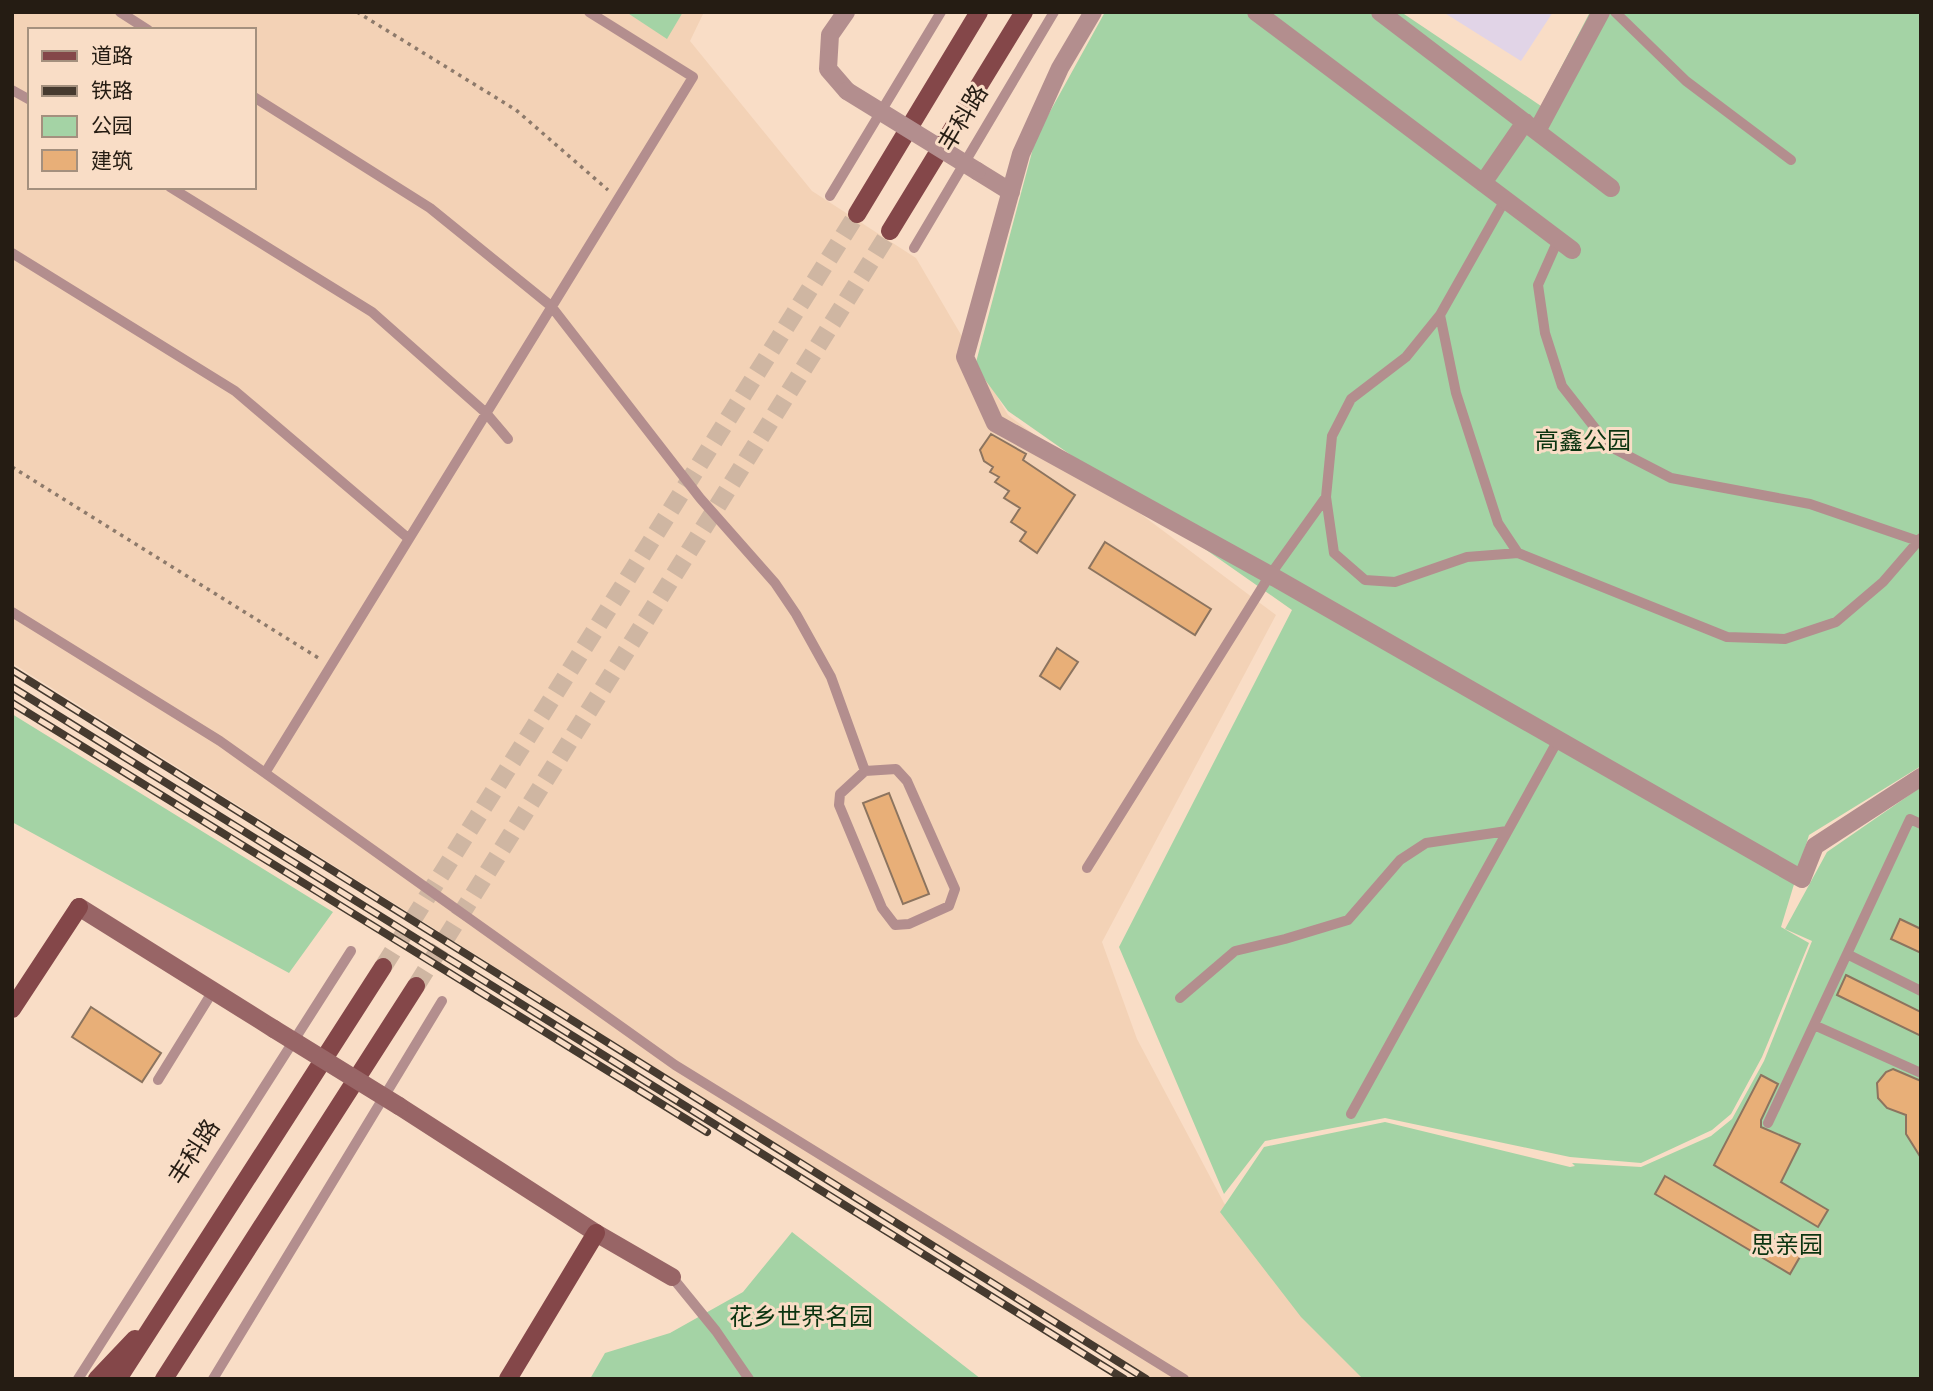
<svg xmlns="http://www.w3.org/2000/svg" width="1933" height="1391" font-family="Rubik,'Noto Sans SC',sans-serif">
<rect width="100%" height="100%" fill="#f9ddc6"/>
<path fill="#e1d4e7" d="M1443,12H1553L1521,61Z"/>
<path fill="#f3d2b6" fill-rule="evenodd" d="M12,12H626L667,38L683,12H704L690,41L812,191L916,258L1008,415L1276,615L1102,942L1137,1039L1224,1203L1341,1353L1370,1379H1150L12,663ZM30,30H254V187H30Z"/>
<path fill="#a4d3a5" d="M626,12H683L667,39Z
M1105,12H1401L1541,106L1590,12H1921V766L1809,835L1781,927L1809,943L1762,1057L1731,1114L1712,1130L1641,1163L1570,1157L1385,1118L1265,1141L1224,1194L1119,947L1292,610L1008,411L975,366L1036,137Z
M12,714L333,912L289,973L12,822Z
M1921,787V1379H1363L1301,1317L1220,1212L1264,1147L1385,1122L1570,1167L1575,1166L1572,1163L1641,1167L1711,1136L1732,1119L1764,1061L1812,941L1785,929L1827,852Z
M792,1232L981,1379H590L605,1353L670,1333L743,1292Z"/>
<path fill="#e8af78" stroke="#8c745f" stroke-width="2" d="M991,434L1026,454L1023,460L1075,495L1037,553L1020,541L1026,532L1011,522L1020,508L1004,498L1009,491L995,482L999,477L990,472L993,467L984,461L980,450Z
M1105,542L1211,609L1195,635L1089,568Z
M1057,648L1078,662L1060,689L1040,676Z
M889,793L929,894L903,904L863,803Z
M1900,919L1921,929V953L1891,939Z
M1846,975L1921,1012V1036L1837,995Z
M91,1007L161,1053L142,1082L72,1037Z
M1893,1069L1921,1081V1158L1906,1134V1115L1887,1108L1878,1098L1877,1083L1886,1072Z
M1761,1075L1778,1084L1761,1120V1127L1800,1144L1781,1182L1828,1210L1818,1227L1714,1165Z
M1665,1176L1801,1255L1790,1274L1655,1194Z"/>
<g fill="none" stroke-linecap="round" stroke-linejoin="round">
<path stroke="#cfb6a2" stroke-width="18" stroke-dasharray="18 9" stroke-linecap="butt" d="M383,967L857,214
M416,986L890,231"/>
<path stroke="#8d7a6b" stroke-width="3.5" stroke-dasharray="3.5 5" stroke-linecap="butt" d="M357,12L516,110L608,190
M12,467L320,659"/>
<path stroke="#b38e8e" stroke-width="10" d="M120,12L148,30
M1615,12L1686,81L1791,160
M12,90L30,100
M254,97L430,208L551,306L700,498L775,583L796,614L831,677L865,771
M170,187L372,312L486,413L508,439
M830,196L941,12
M1505,200L1440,315L1406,357L1351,399L1332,436L1326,497L1334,553L1365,580L1395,582L1467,557L1518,553L1727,637L1785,639L1836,622L1883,582L1921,538
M1558,240L1538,285L1545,333L1562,386L1609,446L1671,478L1810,504L1918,541
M914,248L1054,12
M12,253L235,391L409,539
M1440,315L1456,393L1498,523L1518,553
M12,612L220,741L675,1065L1184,1379
M896,769L907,781L955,889L949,906L909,924L895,925L882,908L839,805L840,794L865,771Z
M265,773L693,77L589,12
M1087,868L1270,575L1326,497
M1847,954L1921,991
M1180,998L1235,951L1285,939L1348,920L1400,860L1426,843L1507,831
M1814,1025L1921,1073
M158,1080L213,991
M1351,1114L1558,740
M1768,1123L1910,819L1921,824
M672,1277L716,1331L749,1379
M78,1379L351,951
M213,1379L442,1001"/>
<path stroke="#b38e8e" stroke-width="18" d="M846,12L830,35L828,69L847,91
M1093,12L1060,68L1021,154L965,357L995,423L1270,575L1802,879L1815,846L1921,777
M1256,12L1572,250
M1380,12L1611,188
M1537,131L1601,12
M977,171L1011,192
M1483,183L1525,122"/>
<path stroke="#986566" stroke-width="18" d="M79,907L274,1029
M399,1106L596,1233L672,1277"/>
<path stroke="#844749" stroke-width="18" d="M857,214L979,12
M890,231L1024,12
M12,1009L79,907
M97,1379L135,1339
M118,1379L383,967
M164,1379L416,986
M508,1379L596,1233"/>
<defs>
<path id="rail" d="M12,670L1146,1379
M12,687L1124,1379
M12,703L707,1132"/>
</defs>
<use href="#rail" stroke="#463a2f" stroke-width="8"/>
<use href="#rail" stroke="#f9ddc6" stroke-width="5" stroke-dasharray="16" stroke-linecap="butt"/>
<path stroke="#b38e8e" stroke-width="18" d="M847,91L977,171"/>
<path stroke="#986566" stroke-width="18" d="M274,1029L399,1106"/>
</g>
<g text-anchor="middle" stroke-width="6" stroke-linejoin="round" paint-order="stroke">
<g font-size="24" fill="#251c13" stroke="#f9ddc6">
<text transform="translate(963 118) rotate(-59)" y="8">丰科路</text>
<text transform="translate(194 1152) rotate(-57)" y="8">丰科路</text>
</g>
<g font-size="24" fill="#0b3410" stroke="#f9ddc6">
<text x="1583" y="449">高鑫公园</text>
<text x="1787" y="1253">思亲园</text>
<text x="801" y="1325">花乡世界名园</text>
</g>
</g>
<rect width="1933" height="1391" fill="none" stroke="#251c13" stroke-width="28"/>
<rect x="28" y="28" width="228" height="161" fill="#f9ddc6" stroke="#a4907e" stroke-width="2"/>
<rect x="42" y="51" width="35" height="10" fill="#844749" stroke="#a4907e" stroke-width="2"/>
<text x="91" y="63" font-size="21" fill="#251c13">道路</text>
<rect x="42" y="86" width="35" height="10" fill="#463a2f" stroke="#a4907e" stroke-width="2"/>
<text x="91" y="98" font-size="21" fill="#251c13">铁路</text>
<rect x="42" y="116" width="35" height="21" fill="#a4d3a5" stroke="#a4907e" stroke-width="2"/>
<text x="91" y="133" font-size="21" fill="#251c13">公园</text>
<rect x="42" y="150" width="35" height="21" fill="#e8af78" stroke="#a4907e" stroke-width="2"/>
<text x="91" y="168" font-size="21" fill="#251c13">建筑</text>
</svg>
